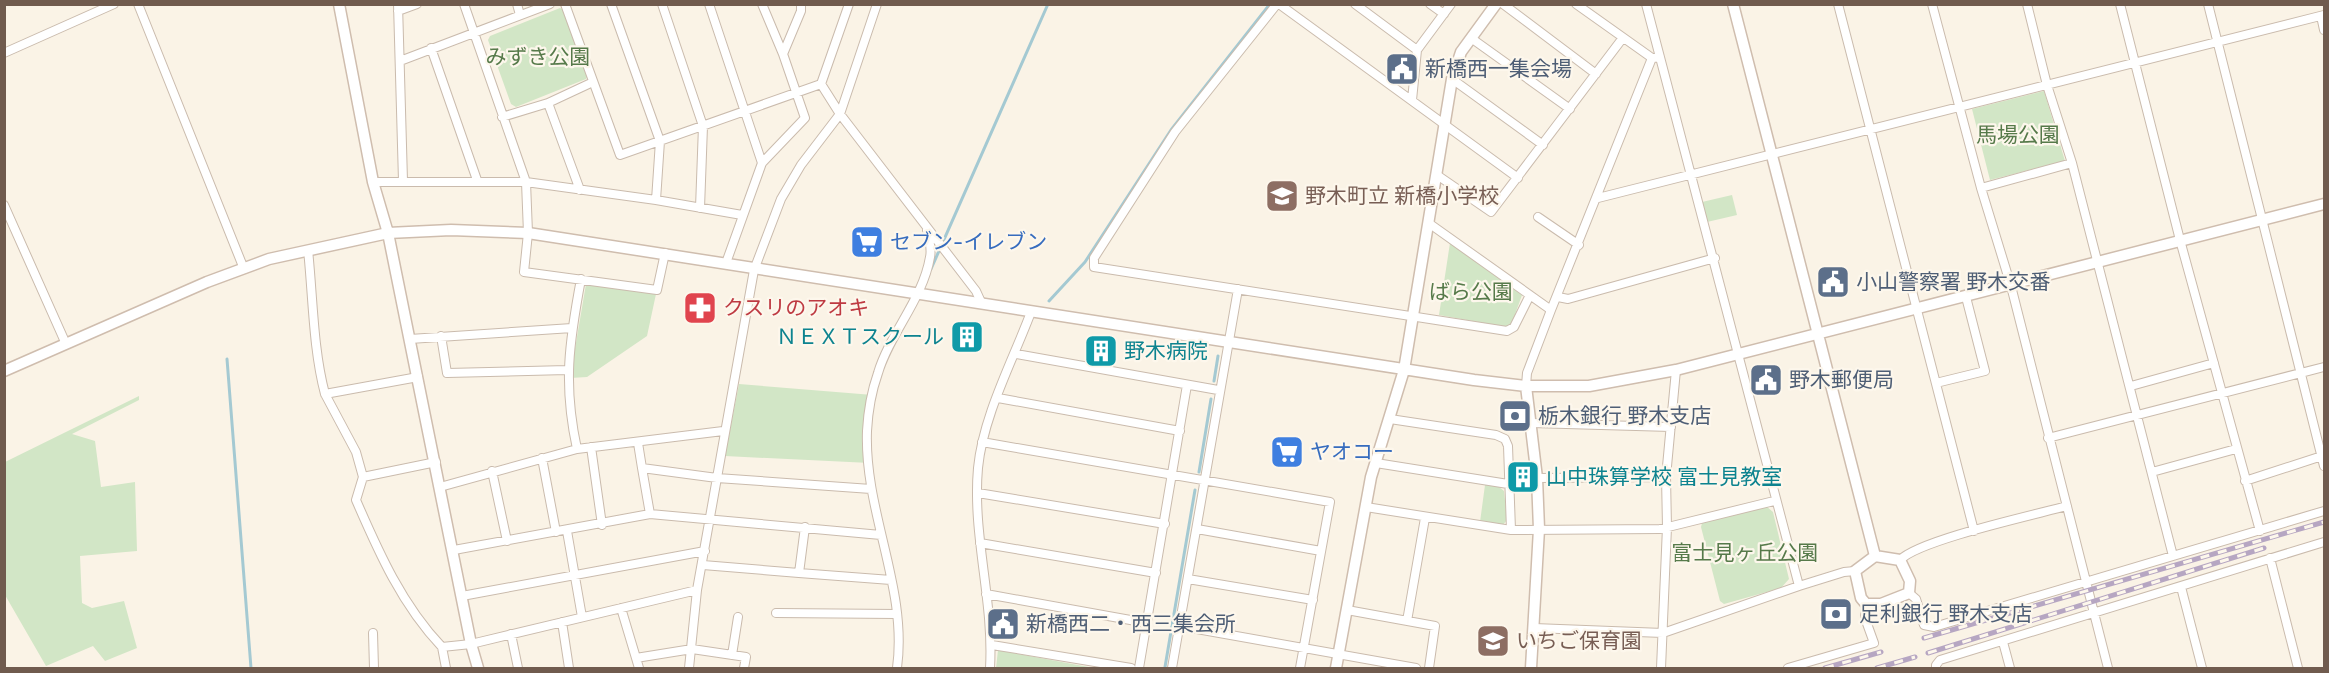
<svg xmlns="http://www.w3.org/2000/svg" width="2329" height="673" font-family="Rubik,'Noto Sans JP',sans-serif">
<rect width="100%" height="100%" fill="#faf3e6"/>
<path fill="#d2e6c6" d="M560,8L564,10L588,75L586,79L516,107L511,104L488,40L490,36Z
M2044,91L2065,161L1990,180L1972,109Z
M1732,195L1737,215L1707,222L1702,202Z
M1450,243L1522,295L1512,323L1506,327L1439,315Z
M586,284L656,294L647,336L587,377L570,378Z
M739,384L873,395L865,424L870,463L725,456Z
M139,396V400L72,434L95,441L101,487L135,482L137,551L80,556L82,603L92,608L124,601L137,648L105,661L93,646L46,666L5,595V462Z
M1485,485L1498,486L1504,491L1507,520L1502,526L1480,522Z
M1766,506L1773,512L1789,579L1781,588L1724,604L1720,601L1701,527L1702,523Z
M998,650L1094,668H996Z"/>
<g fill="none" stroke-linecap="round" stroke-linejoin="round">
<path stroke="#a4c9d2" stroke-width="3" d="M931,269L1048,4
M1049,301L1085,262L1171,130L1270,4
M227,359L251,668
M1214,381L1218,356
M1199,472L1211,399
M1165,667L1195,490"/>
<defs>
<path id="street" d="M138,4L244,269
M398,4L403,181
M464,4L526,182L528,233L524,272L657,290L665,253
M517,4L520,15
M565,4L620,155L821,84
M611,4L660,141L656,200
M662,4L703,126L700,208
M709,4L762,163
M762,4L783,54
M849,4L821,84L840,114L976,291L981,302
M1277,4L1175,132L1094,258V267L1507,331L1514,327L1530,295
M1279,4L1518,178
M1355,4L1417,50
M1430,4L1444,14
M1503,4L1596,74
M1576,4L1652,58
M1646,4L1799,586
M1838,4L1974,531
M1932,4L1981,188L2011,286L2108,668
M2027,4L2047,85L2072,163L2173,556
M2120,4L2180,240L2260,531
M2208,4L2324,466
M398,11L417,4
M2321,16L2324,30
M1471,38L1570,109
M431,48L477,180
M4,53L114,4
M400,61L550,4
M1452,79L1543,145
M1412,100L1417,50L1451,4
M548,103L580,190
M502,117L548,103L593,82
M1437,175L1491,212L1622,39
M373,182H526L656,200L742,215
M1981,188L2072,163
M1598,198L2324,15
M4,205L66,344
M1538,217L1579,245
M1430,224L1551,310
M308,250C313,297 313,349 325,394L418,377
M726,263L762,163L805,118L783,54L801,11V4
M1558,297L1568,299L1715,258
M441,336L447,373L567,370
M410,339L572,328
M1016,354L1218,390
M1936,383L1985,371L1966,297
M1526,386L1527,373L1551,310L1652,58L1660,57
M2131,386L2214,363
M325,394L356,452L363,477
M998,398L1180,431
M1390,419L1496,435L1505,439L1508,446L1511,530
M1531,423L1671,427
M2048,438L2324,367
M982,442L1330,502L1300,668
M638,443L642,468
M591,447L602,525
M577,449C563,385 569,343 581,279
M542,458L556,532
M436,462L363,477L356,500C379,553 402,605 442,647
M1376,463L1508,484
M492,471L507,541
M2152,472L2236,449
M1537,478L1666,477
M2245,481L2322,456
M440,487L577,449L723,431
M978,493L1165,524
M1366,507L1511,530L1660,529L1774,501
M650,514L642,468L717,478L871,489
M805,527L799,573L891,580
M1197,529L1321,551
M567,531L582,617
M980,543L1156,573
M454,550L650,514L881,535
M2270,558L2298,668
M1900,560C1919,540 2034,515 2067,506
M703,565L799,573
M1188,579L1313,600
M2181,587L2202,668
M1909,593L1916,599L1924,625L1934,627L2324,511
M986,594L1147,623
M462,596L705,551
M621,608L639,668
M1347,610L1435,626L1429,668
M776,613L897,614
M1407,621L1425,518
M562,622L569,668
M1180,626L1416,668
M1534,628L1663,633L1799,586L1844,572L1855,571
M373,633L374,668
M511,634L518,668
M2003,642L2010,668
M992,645L1131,668
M732,655L738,617
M636,658L692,649L746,657L744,668
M446,668L442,647L471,644L697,590
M689,668L697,590L754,270L781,199L801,165L840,114L877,4
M897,668C908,588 864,512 867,431C868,412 872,390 878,373C890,333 923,299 930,257C932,249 929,238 927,230
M990,668C994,601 972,535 978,468C983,416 1013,360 1031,312
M1139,668L1187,385
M1172,668L1238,289
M1661,668L1667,527L1666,477L1676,370
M1788,668L1874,643L1865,618L1866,604
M1936,668V665L1940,660L2324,542"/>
<path id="secondary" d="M339,4L373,182L388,233L471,644L478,668
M1733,4L1875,556
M4,371L207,282L269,259L388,233L451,230L528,233L1474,380L1526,386H1589L1676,370L2324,204
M1526,386L1537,478L1539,529L1531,668
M1875,556L1900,560L1910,581L1909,593L1881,604H1866L1861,598L1855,571Z
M1336,668L1371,477L1404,370L1452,79L1461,52L1496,4"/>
</defs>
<use href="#street" stroke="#cabbad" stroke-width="10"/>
<use href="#secondary" stroke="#cfbdae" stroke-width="13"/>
<use href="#street" stroke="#fff" stroke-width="8"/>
<use href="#secondary" stroke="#fff" stroke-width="10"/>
<defs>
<path id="rail" d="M1924,638L2324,522
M1928,653L2264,548
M1825,668L1881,652
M1877,668L1915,657"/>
</defs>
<use href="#rail" stroke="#b6a6c2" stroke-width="5"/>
<use href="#rail" stroke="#fdf7ec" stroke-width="3" stroke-dasharray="9" stroke-linecap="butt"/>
</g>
<defs>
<symbol id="civic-square" viewBox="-11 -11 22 22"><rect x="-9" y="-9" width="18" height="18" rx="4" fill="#5c6f8a" stroke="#fdf7ec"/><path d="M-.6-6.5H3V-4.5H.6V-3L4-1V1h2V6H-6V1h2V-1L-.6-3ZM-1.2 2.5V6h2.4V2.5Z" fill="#fff"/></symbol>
<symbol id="school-square" viewBox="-11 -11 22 22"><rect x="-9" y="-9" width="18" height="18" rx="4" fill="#8d6e63" stroke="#fdf7ec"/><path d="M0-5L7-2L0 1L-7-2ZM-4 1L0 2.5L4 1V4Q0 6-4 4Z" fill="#fff"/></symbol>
<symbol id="supermarket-square" viewBox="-11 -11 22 22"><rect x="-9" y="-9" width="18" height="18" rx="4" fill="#3f7fe0" stroke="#fdf7ec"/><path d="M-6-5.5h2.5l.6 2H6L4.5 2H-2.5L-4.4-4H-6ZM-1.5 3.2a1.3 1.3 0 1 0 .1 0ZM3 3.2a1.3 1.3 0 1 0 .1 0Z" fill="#fff"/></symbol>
<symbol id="pharmacy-square" viewBox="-11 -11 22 22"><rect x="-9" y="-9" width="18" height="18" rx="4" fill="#e0444e" stroke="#fdf7ec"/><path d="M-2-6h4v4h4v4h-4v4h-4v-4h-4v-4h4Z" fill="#fff"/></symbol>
<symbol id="building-square" viewBox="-11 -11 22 22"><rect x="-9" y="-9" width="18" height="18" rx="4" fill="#0f9aa8" stroke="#fdf7ec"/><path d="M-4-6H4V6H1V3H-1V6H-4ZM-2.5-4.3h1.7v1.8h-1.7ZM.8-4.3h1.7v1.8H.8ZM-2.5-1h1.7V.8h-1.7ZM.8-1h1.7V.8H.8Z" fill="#fff"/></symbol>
<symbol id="bank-square" viewBox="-11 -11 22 22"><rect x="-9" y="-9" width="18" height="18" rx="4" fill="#5c6f8a" stroke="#fdf7ec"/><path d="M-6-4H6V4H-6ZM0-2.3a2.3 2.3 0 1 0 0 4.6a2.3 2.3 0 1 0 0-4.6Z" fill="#fff"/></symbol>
</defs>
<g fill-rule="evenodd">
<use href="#civic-square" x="1383" y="50" width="38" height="38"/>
<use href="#school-square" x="1263" y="177" width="38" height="38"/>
<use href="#supermarket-square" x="848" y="223" width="38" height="38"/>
<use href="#civic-square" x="1814" y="263" width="38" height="38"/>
<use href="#pharmacy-square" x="681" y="289" width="38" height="38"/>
<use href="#building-square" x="948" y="318" width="38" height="38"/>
<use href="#building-square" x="1082" y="332" width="38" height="38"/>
<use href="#civic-square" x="1747" y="361" width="38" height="38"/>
<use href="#bank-square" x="1496" y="397" width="38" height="38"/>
<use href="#supermarket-square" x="1268" y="433" width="38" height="38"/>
<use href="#building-square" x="1504" y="458" width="38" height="38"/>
<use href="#bank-square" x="1817" y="595" width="38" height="38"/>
<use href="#civic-square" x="984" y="605" width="38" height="38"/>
<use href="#school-square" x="1474" y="622" width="38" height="38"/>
</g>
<g text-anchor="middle" stroke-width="4.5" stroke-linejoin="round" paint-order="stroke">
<g font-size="21" fill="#567a4a" stroke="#fdf7ec">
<text x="538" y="64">みずき公園</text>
<text x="2018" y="142">馬場公園</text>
<text x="1471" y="299">ばら公園</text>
<text x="1745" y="560">富士見ヶ丘公園</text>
</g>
<g font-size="21" fill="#4e5e75" stroke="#fdf7ec" text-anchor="start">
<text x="1425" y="76">新橋西一集会場</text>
<text x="1856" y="289">小山警察署 野木交番</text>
<text x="1789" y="387">野木郵便局</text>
<text x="1538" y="423">栃木銀行 野木支店</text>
<text x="1859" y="621">足利銀行 野木支店</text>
<text x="1026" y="631">新橋西二・西三集会所</text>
</g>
<g font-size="21" fill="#785e54" stroke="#fdf7ec" text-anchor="start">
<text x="1305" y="203">野木町立 新橋小学校</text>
<text x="1516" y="648">いちご保育園</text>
</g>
<g font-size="21" fill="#366cbe" stroke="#fdf7ec" text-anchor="start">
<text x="890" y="249">セブン-イレブン</text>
<text x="1310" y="459">ヤオコー</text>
</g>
<g font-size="21" fill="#be3a42" stroke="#fdf7ec" text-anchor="start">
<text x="723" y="315">クスリのアオキ</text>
</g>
<g font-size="21" fill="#0d838f" stroke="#fdf7ec" text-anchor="start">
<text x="944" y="344" text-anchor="end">ＮＥＸＴスクール</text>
<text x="1124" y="358">野木病院</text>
<text x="1546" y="484">山中珠算学校 富士見教室</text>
</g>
</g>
<rect width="2329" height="673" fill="none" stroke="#705b4e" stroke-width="12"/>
</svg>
